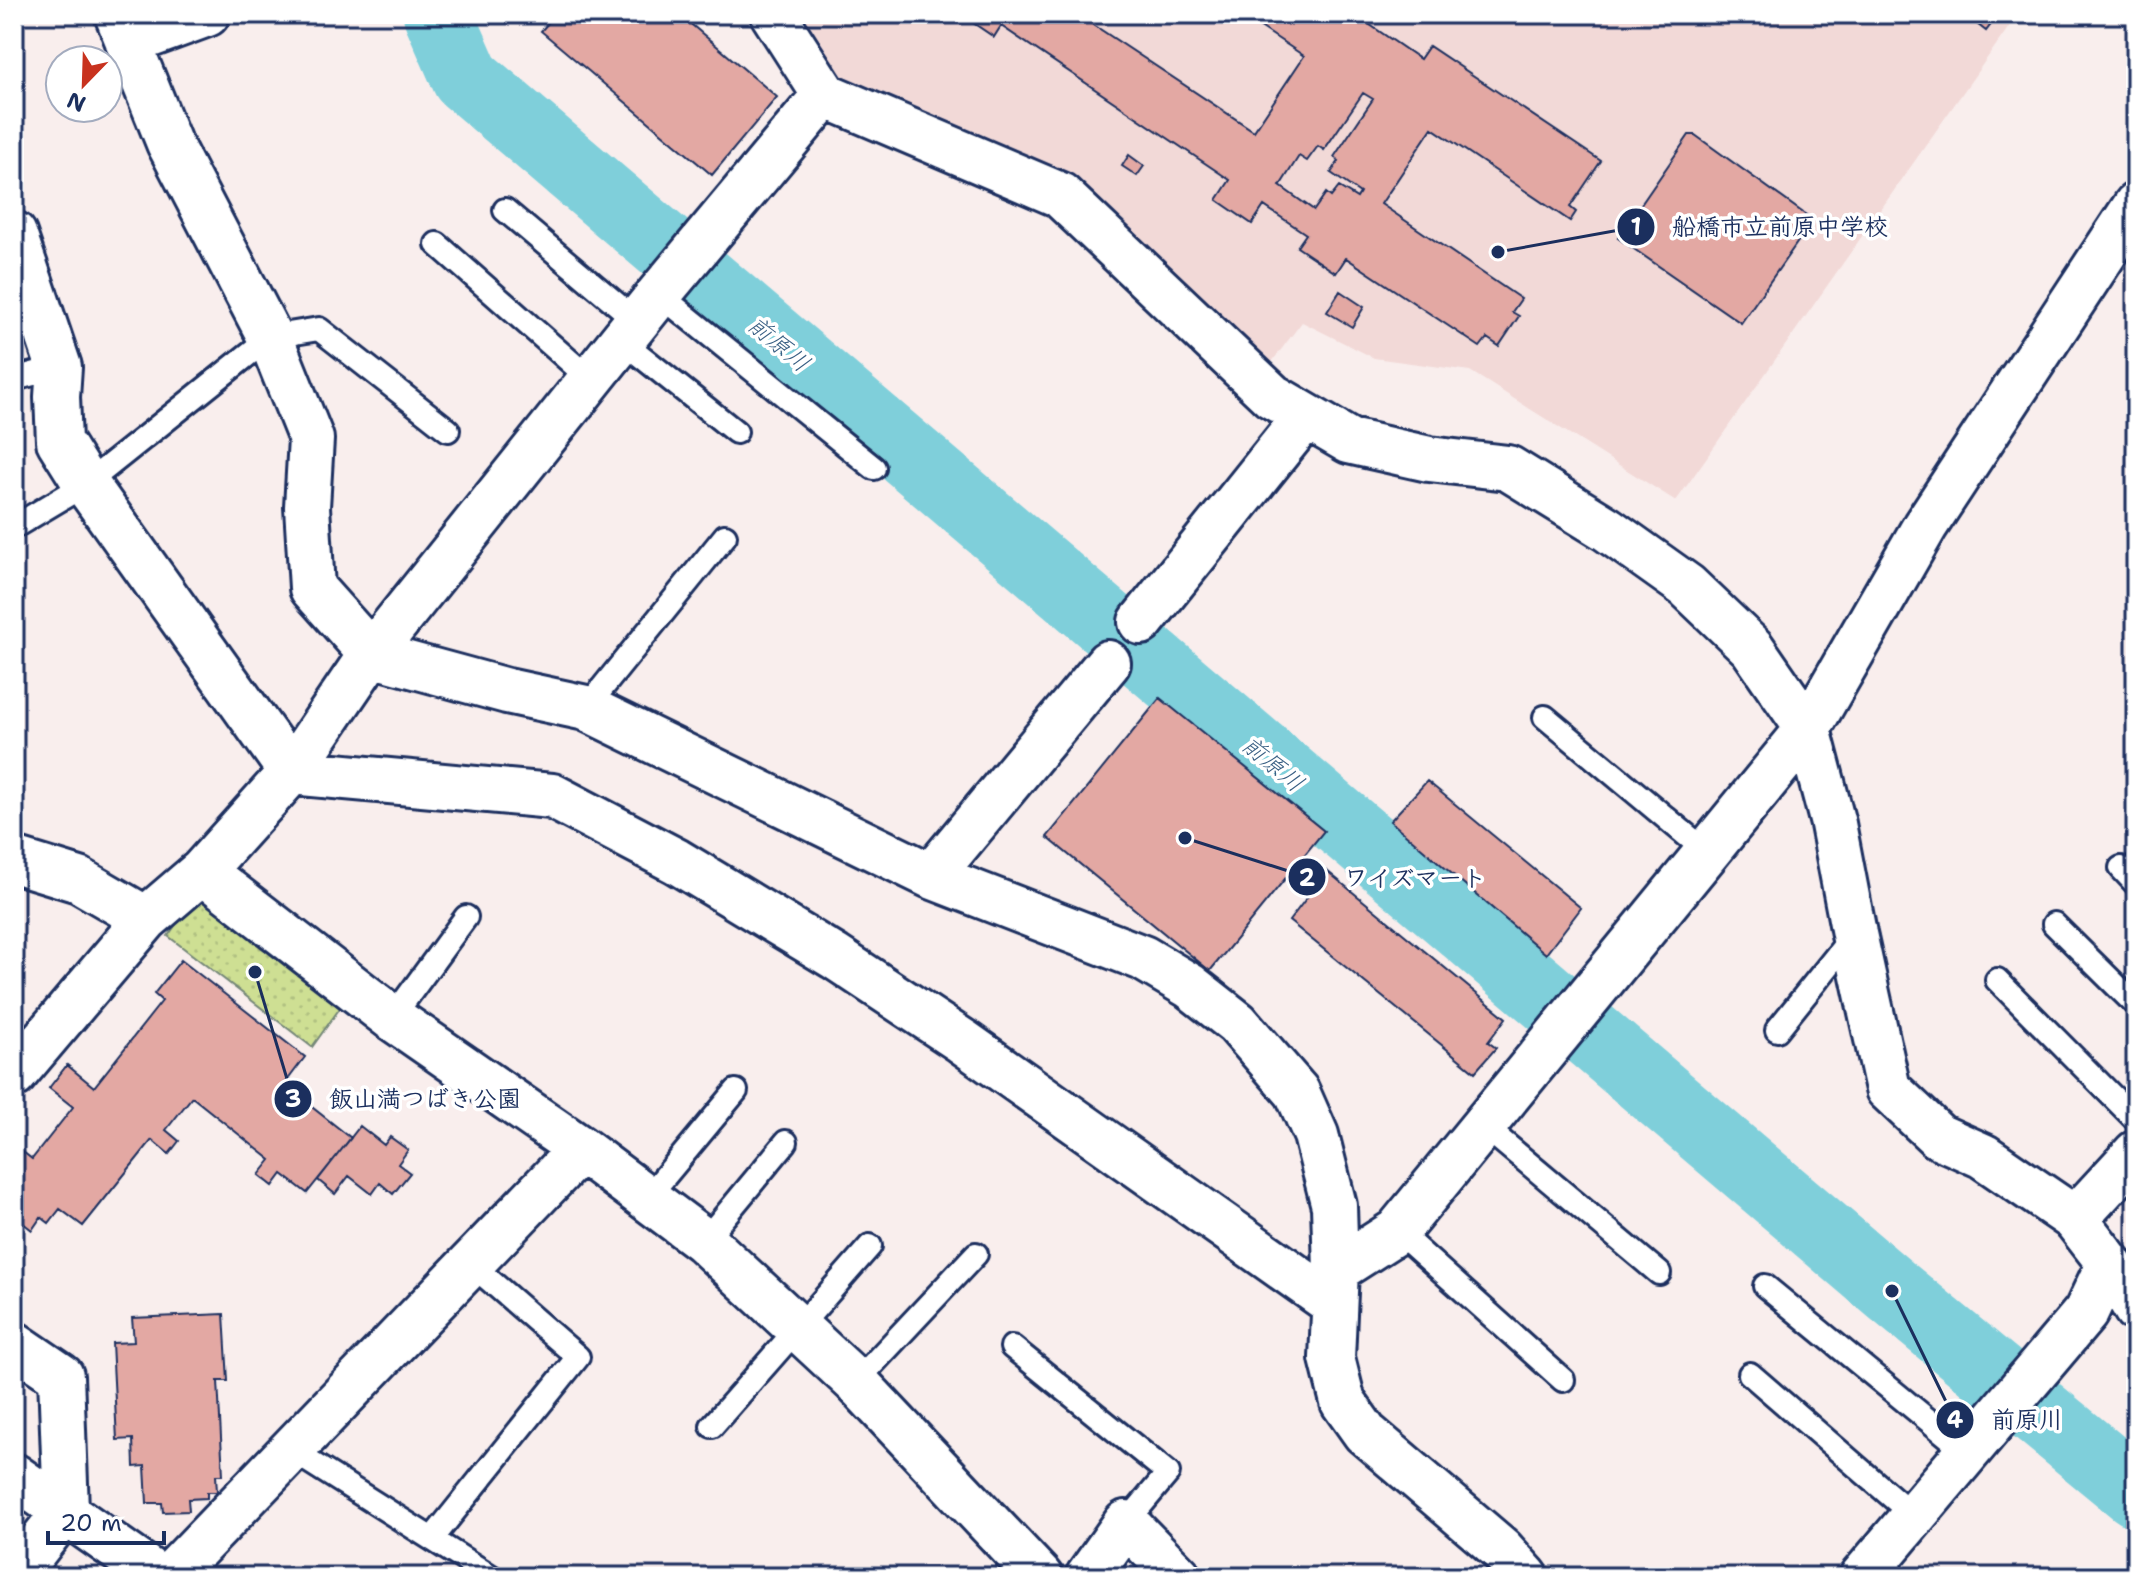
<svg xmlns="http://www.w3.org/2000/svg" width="2150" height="1591" font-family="'Shantell Sans','Klee One',sans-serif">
<defs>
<pattern id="park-dots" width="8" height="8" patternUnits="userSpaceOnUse" patternTransform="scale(2)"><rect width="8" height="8" fill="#cedf93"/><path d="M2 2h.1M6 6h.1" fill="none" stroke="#b0c081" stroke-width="1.8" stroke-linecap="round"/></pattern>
</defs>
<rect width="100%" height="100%" fill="#f9eeed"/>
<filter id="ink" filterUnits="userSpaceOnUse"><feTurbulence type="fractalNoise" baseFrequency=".0125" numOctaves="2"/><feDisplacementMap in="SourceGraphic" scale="16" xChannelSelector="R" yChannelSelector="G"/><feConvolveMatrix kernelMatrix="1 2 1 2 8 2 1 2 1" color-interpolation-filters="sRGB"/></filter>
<g filter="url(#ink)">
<path fill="#f2d9d7" d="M785,14H2018L1676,501L1470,371L1374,358L1302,322L1268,367L1073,183L835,85Z"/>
<path fill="url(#park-dots)" stroke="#748778" stroke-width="2" d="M197,894L340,1008L312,1047L168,936Z"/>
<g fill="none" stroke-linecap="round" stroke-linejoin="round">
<path stroke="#7fcfda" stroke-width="70" d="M438,14L466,78L1892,1291L2136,1492"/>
</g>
<path fill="#e3a8a3" stroke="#1b2f5e" stroke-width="2" fill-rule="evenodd" d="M556,14H679L777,97L712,175L541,31Z
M960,14H1077L1254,131L1304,56L1241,14H1354L1420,59L1429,46L1601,161L1570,207L1576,212L1570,221L1432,128L1381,204L1521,299L1512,312L1519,316L1499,346L1487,338L1480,347L1346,258L1336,273L1297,247L1306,234L1264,206L1252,224L1217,200L1230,180L1001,26L994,37ZM1363,93L1373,99L1334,157L1339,161L1331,173L1360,193L1357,198L1339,187L1331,197L1326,193L1314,210L1280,186L1299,156L1307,161L1318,146L1324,150Z
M1964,14H1999L1986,31Z
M1689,135H1695L1813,220L1741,323L1618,238Z
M1129,155L1144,166L1137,176L1122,166Z
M1340,291L1364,307L1352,327L1327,312Z
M1160,698L1324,831L1210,971L1047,837Z
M1427,781L1581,908L1546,954L1390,821Z
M1327,871L1506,1018L1488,1042L1496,1048L1475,1072L1289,921Z
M181,960L305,1057L284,1085L351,1138L307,1193L282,1174L273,1186L259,1175L271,1160L192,1097L166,1130L179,1141L169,1154L152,1140L83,1226L60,1209L49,1223L41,1217L32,1230L14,1216V1155L19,1149L32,1159L73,1107L49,1088L67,1065L94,1087L162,1001L154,994Z
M360,1126L384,1145L390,1137L408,1150L398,1164L410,1173L393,1194L380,1183L372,1194L349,1176L335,1194L318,1180Z
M224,1314L228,1381H218L223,1475H216L217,1492H207V1498L188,1499L189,1511L163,1512L162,1503H147L145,1466L134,1467L133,1439L117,1440L112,1343L134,1342L132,1318Z"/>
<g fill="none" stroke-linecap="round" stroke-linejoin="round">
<defs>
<path id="lane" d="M505,210L638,322
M437,244L591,380
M659,294L874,468
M622,341L736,432
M14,379L59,367
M14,527L86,484L270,337L319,329L448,430
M586,708L725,536
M1545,717L1708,853
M2121,868L2136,884
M2054,924L2136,1005
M1997,980L2136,1120
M392,1018L466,917
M1777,1030L1854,934
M1484,1126L1659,1273
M647,1198L736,1091
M1397,1231L1563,1380
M704,1241L786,1142
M1765,1286L1967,1452
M1012,1347L1168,1473L1126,1523
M1750,1374L1914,1516
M856,1382L976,1254
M712,1426L870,1246
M291,1450L492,1577
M432,1539L578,1357L471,1264"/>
<path id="street" d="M117,14L169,143L270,337L311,439L307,507L312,588L371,654L507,691L586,708L931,876L1143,958L1190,986L1237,1023L1297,1092L1316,1135L1334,1206L1336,1270L1332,1358L1343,1402L1365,1433L1501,1549L1526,1577
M128,43L207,14
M825,95L1060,195L1272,396L1349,441L1429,459L1508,468L1607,529L1687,586L1752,648L1808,729L1833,824L1854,934L1888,1089L1938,1136L1983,1156L2075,1219L2109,1263L2136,1309
M14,234L59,367L57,397L59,441L86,484L291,772L552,796L676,861L835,957L962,1041L1334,1304
M1141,622L1306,416
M14,860L79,880L146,919
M202,871L392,1018L581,1149L704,1241L856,1382L1040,1577
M931,876L1108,663
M14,1075L146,919L202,871L291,772L371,654L659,294L825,95L773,14
M2075,1219L2136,1153
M1336,1270L1397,1231L1808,729L1925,526L2136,205
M14,1344L61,1376L66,1510L14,1577
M14,1476L158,1577
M169,1577L581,1149
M1088,1577L1126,1523L1179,1577
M1862,1577L2086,1312L2109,1263"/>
</defs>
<use href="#lane" stroke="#1b2f5e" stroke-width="28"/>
<use href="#street" stroke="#1b2f5e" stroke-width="50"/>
<use href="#lane" stroke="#fff" stroke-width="22"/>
<use href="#street" stroke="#fff" stroke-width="44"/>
</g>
</g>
<g text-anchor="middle" stroke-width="7" stroke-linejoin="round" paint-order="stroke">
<g font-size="24" font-style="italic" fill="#395f83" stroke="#fff">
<text transform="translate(779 344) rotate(40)" y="8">前原川</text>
<text transform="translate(1273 764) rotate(40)" y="8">前原川</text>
</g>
</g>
<path fill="none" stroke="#1b2f5e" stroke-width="3" d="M1498 252L1636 227M1185 838L1307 877M255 972L293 1099M1892 1291L1955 1420"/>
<g fill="#1b2f5e" stroke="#fff" stroke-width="3">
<circle cx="1498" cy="252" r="8"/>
<circle cx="1185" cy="838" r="8"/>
<circle cx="255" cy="972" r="8"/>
<circle cx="1892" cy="1291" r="8"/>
<circle cx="1636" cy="227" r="20"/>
<circle cx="1307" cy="877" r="20"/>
<circle cx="293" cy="1099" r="20"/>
<circle cx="1955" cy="1420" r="20"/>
</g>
<g font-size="24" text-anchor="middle" font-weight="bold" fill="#fff">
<text x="1636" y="235">1</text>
<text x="1307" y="886">2</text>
<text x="293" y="1107">3</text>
<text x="1955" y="1428">4</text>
</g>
<g font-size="24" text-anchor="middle" font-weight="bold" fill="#1b2f5e" stroke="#fff" stroke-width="7" stroke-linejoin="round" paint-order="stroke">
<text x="1780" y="235">船橋市立前原中学校</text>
<text x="1415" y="886">ワイズマート</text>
<text x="425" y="1107">飯山満つばき公園</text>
<text x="2027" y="1428">前原川</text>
</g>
<rect width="2150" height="1591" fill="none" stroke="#fff" stroke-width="48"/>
<rect x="24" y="24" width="2102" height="1543" fill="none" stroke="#1b2f5e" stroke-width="3" filter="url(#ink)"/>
<g transform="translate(84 84) rotate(203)"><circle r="38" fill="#ffffff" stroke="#a4acbf" stroke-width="2"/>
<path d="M0-6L14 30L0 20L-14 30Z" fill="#c8321e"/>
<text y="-12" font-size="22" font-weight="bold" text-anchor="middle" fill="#1b2f5e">N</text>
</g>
<path d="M48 1531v12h116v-12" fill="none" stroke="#1b2f5e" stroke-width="4"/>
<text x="60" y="1531" font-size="24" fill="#1b2f5e" stroke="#ffffff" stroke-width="6" paint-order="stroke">20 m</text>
</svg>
